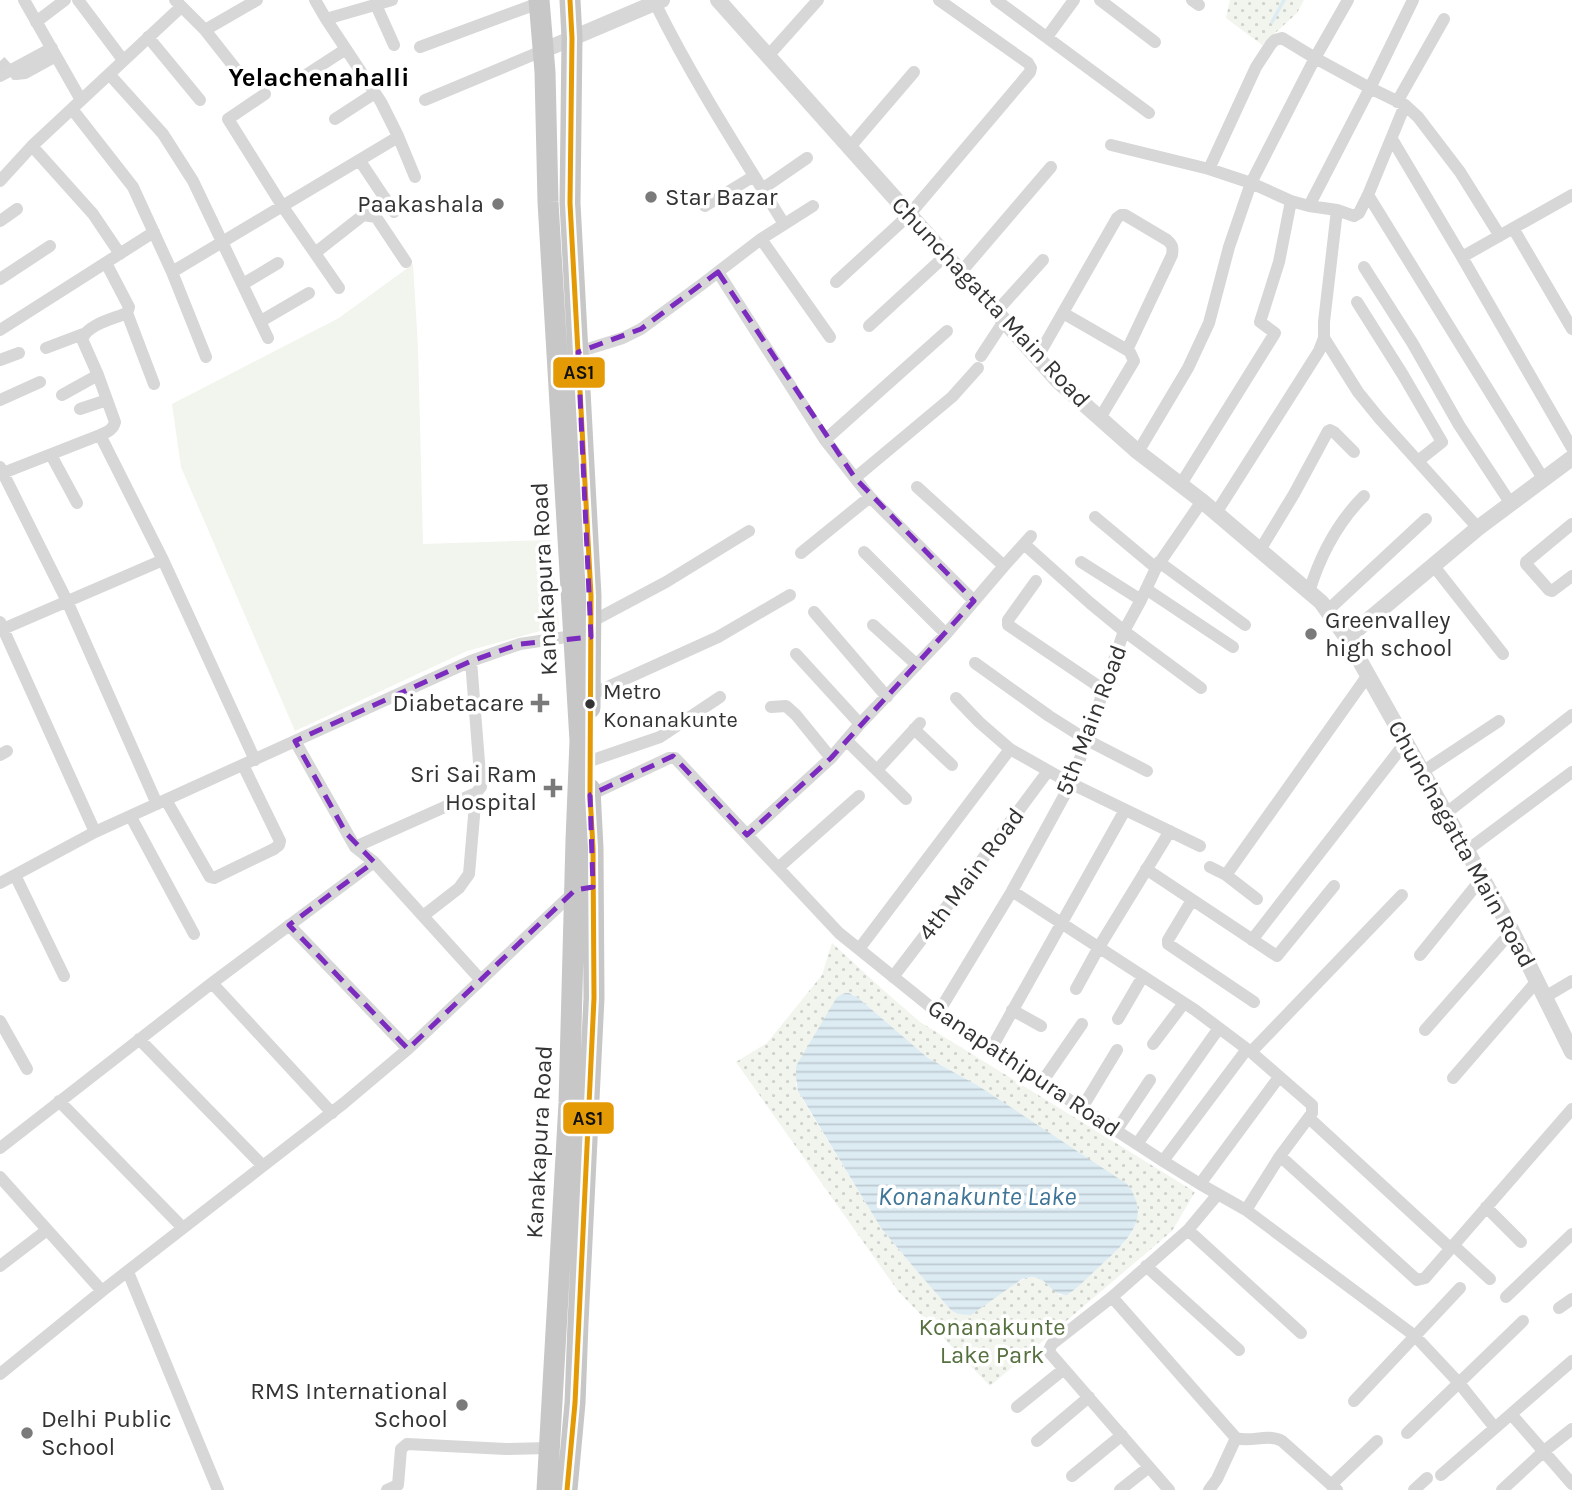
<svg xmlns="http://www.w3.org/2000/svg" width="1572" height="1490" font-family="Karla,sans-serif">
<defs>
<pattern id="park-dots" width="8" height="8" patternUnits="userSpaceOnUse" patternTransform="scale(1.75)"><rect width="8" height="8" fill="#f1f5ed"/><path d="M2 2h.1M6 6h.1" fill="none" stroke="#cfd2cc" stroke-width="1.8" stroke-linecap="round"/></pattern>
<pattern id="water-rules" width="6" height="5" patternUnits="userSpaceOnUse" patternTransform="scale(1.75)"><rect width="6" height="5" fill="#ddebf3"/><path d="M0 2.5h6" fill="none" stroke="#becad1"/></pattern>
</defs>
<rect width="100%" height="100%" fill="#fff"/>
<path fill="#f1f5ed" d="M413,264L418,348L423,544L551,540L559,626L467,651L295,731L181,467L172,404L339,318Z"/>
<path fill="url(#park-dots)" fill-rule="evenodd" d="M1230,0H1304L1297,13L1262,45L1226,18Z
M832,943L881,988L920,1022L1195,1192L1172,1231L990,1386L898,1291L736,1062L767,1043L822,975ZM853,994L928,1058L977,1085L1134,1195C1146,1228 1124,1244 1102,1264C1091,1274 1080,1284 1069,1294L1060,1295L1040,1278L1028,1277L955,1312L916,1270L881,1228L801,1097L796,1084V1066Z"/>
<path fill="url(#water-rules)" d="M845,993H849L857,997L928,1058L977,1085L1127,1184C1154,1219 1125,1243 1100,1266C1089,1276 1079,1287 1067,1295C1046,1295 1049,1271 1022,1279L971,1315L958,1314L951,1310L916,1270L881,1228L798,1091L796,1078V1066L837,997Z"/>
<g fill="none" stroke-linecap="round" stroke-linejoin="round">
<path stroke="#ddebf3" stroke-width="3.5" d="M1272,22L1284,0"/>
<path stroke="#d6d6d6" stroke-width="12" stroke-dasharray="12 6" stroke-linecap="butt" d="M0,61L11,73L16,74"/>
<path stroke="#d7d7d7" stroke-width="12" d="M24,0L81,100
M78,0L123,60
M175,0L205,30L257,0
M315,0L326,19L392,0
M996,0L1149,113
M1100,0L1155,42
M1192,0L1199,5
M655,3C693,80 739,151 784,224
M376,5L394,45
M36,22L65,0
M205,30L242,77
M148,37L200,100
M1047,37L1074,0
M420,47L539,3
M768,56L818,0
M16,74L25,73L56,56
M109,74L163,134L193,181L268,338
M306,75L346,49
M0,76L52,48
M265,94L228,119L283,207L339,288
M425,100L542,51
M1397,102L1444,19
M72,109L133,187L172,272L206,357
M335,119L375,93
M398,136L415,177
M1392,139L1462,257
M1111,145L1209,169L1251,183L1291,201L1309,206L1337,210L1354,216L1359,213L1368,195L1405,105
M32,146L93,214L120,254
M849,148L914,72
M360,161L394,212
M1209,169L1256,67L1271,44L1275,40L1282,38L1315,58L1348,0
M0,181L32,146L181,7
M762,189L807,158
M1368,195L1544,480
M1572,195L1462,257L1572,448
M705,206L754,176
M1309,206L1370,88L1413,0
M363,215L376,217L406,262
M0,221L17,209
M1513,228L1572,329
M761,239L830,337
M315,253L385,198
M1364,267L1413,344L1459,425L1511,504
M172,272L393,140L398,136L381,102L326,19
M718,272L825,440
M961,272L1051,167
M0,279L50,246
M836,282L909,215L1030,72L1031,68L1028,63L939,0
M243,284L278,263
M1357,302L1403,375L1442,442L1418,461
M996,312L1043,260
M127,313L154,384
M1063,313L1129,351
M261,321L309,293
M869,326L945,256
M0,330L154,232
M947,331L825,440L870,497L974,601
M1324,338L1358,392L1379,418L1478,528
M46,348L83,334
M578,352L623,338L641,329L701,285L761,239L813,206
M981,356L1004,321
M1037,358L1117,218L1121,215H1125L1167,240C1173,245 1173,248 1172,255L1128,348L1134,361L1100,418
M0,360L19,353
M62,395L98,375
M0,400L40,382
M80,409L107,400
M100,435L163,560L255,760
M1138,452L1188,368L1209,323L1229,247L1251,183L1315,58L1370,88L1405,105L1418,117L1460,172L1500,236
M51,455L77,503
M0,467L3,473L100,435C107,432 113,430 115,422L98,375L82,339C88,324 113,319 127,313L129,307L106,263
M3,473L67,601L157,804
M855,478L952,397L978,368
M1181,484L1275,333L1260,322L1279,262L1291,201
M1216,513L1319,351L1324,338V322L1337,210
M1095,517L1156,568
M1572,524L1526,562V564L1549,590L1552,591L1572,576
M1024,544L1090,603L1124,631L1201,688
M1260,550L1294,494L1328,431L1330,430L1334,432L1354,452
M864,552L946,634
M801,553L870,497
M1081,562L1141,600
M1159,562L1245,625
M1433,565L1503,654
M1004,566L1031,536
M1036,581L1008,620V625L1104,690
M1146,589L1233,647
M1309,592C1320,556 1337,523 1364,496
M1327,611L1426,519
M814,612L887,697
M0,622L95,832
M591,622L666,582L749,531
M873,625L917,665
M3,629L163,560
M796,654L860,724
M975,663L1049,716L1087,740L1147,771
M590,695L718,637L790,595
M956,698L979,722L1010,749L1070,783L1200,846
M771,707L786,706L796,715L831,758
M914,729L952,765
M846,740L906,799
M295,741L355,847L374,862L480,979
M0,755L7,751
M590,761L660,737L720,697
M877,770L920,723
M1422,772L1499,721
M590,795L669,758H675L839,933L948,1021L1163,1161L1200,1184L1246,1210L1415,1336L1354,1401
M166,800L210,877L214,878L274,849L279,845L280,841L243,765
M1445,814L1572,715
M131,817L194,934
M747,835L831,758L860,724L946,634L1004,566L917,487
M355,847L476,793L481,787L471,661
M1466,851L1572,772
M1210,867L1226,875L1368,675
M778,868L859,796
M1146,869L1277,956L1334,886
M15,875L64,976
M1226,875L1257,899
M0,883L95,832L471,661L520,644L573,636H580
M1012,891L1195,1010L1251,1052L1312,1105V1113L1280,1156L1246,1210
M1192,900L1168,940V944L1254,1002
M423,916L459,888L469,874L476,793
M289,925L408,1049
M1252,940L1405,743
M859,949L1010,749
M1420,955L1482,878
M893,977L970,876L1048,771
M212,983L332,1113
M1076,989L1099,947L1170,831
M1545,997L1572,981
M1012,1010L1041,1026
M938,1013L1012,891L1064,796L1080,759L1124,631L1141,600L1156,568L1202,501
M1118,1019L1143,976
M0,1021L27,1069
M1425,1030L1512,931
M139,1039L263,1166
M1153,1044L1184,1003
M991,1049L1125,810
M1251,1052L1402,895
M1453,1078L1537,981
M1042,1082L1082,1024
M59,1101L183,1228
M1082,1108L1117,1050
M1309,1118L1450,1248
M1116,1131L1150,1080
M1137,1144L1219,1028
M0,1148L212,983L374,862
M1280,1156L1417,1280L1425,1278L1572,1109
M1163,1161L1247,1049
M0,1177L102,1291
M1200,1184L1279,1077
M1486,1207L1521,1242
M1188,1230L1301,1333
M1453,1245L1490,1279
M0,1266L47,1230
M1146,1266L1239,1350
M128,1272L218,1490
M1460,1288L1415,1336L1459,1383L1495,1428
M1112,1297L1236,1438C1251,1443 1267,1433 1282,1441L1337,1490
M1506,1297L1572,1234
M1559,1308L1572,1299
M0,1374L102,1291L344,1103L408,1049L576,890
M1017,1407L1064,1369
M1511,1414L1572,1484
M1407,1433L1523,1321
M1037,1441L1089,1397
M1441,1475L1572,1361
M1072,1476L1122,1435
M1331,1485L1377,1441
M387,1490L398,1485L401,1449L407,1444L506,1449L549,1448
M1120,1490L1149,1467
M1169,1490L1050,1353L1049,1350L1052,1344L1112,1297L1188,1230L1218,1194
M1209,1490L1217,1479L1236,1438
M1414,1490L1427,1478
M1502,1490L1544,1451L1572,1429"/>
<path stroke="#d7d7d7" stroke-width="16" d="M718,0L1058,381L1138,452L1202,501L1321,602L1347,638L1512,931L1572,1052
M542,51L662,0
M1347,638L1478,528L1572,458"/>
<path stroke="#c7c7c7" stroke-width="21" d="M539,0L545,72L548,202L580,741L576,840L569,1103L547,1490
M570,0L572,38L570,203L591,596L590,708
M567,1490L575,1403L578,1323L594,998L593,848L590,789"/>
<defs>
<path id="bus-1" d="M567,1490L575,1403L594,998L593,848L590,795L591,596L570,203L572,38L570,0"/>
</defs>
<use href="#bus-1" stroke="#fff" stroke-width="10"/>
<use href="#bus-1" stroke="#e39a05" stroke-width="5"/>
</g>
<path fill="none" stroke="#7b2cbf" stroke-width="5" stroke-dasharray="14 9" stroke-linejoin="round" d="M718,272L855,478L974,601L831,758L747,835L673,756L590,795L593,887L575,890L408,1049L289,925L374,862L346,833L295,741L471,661L520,644L591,637L578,352L641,329Z"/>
<g fill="#7a7a7a" stroke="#fff" stroke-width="2.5">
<circle cx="651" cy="197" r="7"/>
<circle cx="498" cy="204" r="7"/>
<circle cx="1311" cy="634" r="7"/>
<path d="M536.5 692.5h7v7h7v7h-7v7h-7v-7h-7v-7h7z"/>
<path d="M549.5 777.5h7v7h7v7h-7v7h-7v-7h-7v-7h7z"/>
<circle cx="462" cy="1405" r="7"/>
<circle cx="27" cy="1433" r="7"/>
</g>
<circle fill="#333" stroke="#fff" stroke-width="2.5" cx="590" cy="704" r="6"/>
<g text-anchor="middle" stroke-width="7" stroke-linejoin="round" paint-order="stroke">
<g font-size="22" fill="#333" stroke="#fff" text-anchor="start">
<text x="603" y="699">Metro<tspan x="603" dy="28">Konanakunte</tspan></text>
</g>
<g font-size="24" fill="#333" stroke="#fff" text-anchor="end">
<text x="665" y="205" text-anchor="start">Star Bazar</text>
<text x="484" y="212">Paakashala</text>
<text x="1325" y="628" text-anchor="start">Greenvalley<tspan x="1325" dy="28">high school</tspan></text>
<text x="524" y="711">Diabetacare</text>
<text x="537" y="782">Sri Sai Ram<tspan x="537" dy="28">Hospital</tspan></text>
<text x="448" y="1399">RMS International<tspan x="448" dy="28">School</tspan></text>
<text x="41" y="1427" text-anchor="start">Delhi Public<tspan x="41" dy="28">School</tspan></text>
</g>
<g font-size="24" fill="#333" stroke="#fff">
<text transform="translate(991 302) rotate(47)" y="8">Chunchagatta Main Road</text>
<text transform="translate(544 579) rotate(-93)" y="8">Kanakapura Road</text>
<text transform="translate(1091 720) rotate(-69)" y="8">5th Main Road</text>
<text transform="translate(1462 844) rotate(61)" y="8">Chunchagatta Main Road</text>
<text transform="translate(971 874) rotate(-53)" y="8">4th Main Road</text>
<text transform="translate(1024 1068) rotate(34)" y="8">Ganapathipura Road</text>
<text transform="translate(539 1142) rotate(-87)" y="8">Kanakapura Road</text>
</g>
<g font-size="24" fill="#56703f" stroke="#fff">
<text x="992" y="1335">Konanakunte<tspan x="992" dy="28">Lake Park</tspan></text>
</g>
<g font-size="26" font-weight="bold" fill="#000" stroke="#fff">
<text x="319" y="86">Yelachenahalli</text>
</g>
<g font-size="26" font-style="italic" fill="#3f7597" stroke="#fff">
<text x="977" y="1205">Konanakunte Lake</text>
</g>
</g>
<g stroke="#fff" stroke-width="2.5">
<rect x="552" y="356" width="54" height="33" rx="7" fill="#e39a05"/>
<rect x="562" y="1101" width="53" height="34" rx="7" fill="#e39a05"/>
</g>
<g font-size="19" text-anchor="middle" font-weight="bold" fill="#111">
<text x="579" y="379">AS1</text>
<text x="588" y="1125">AS1</text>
</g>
</svg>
